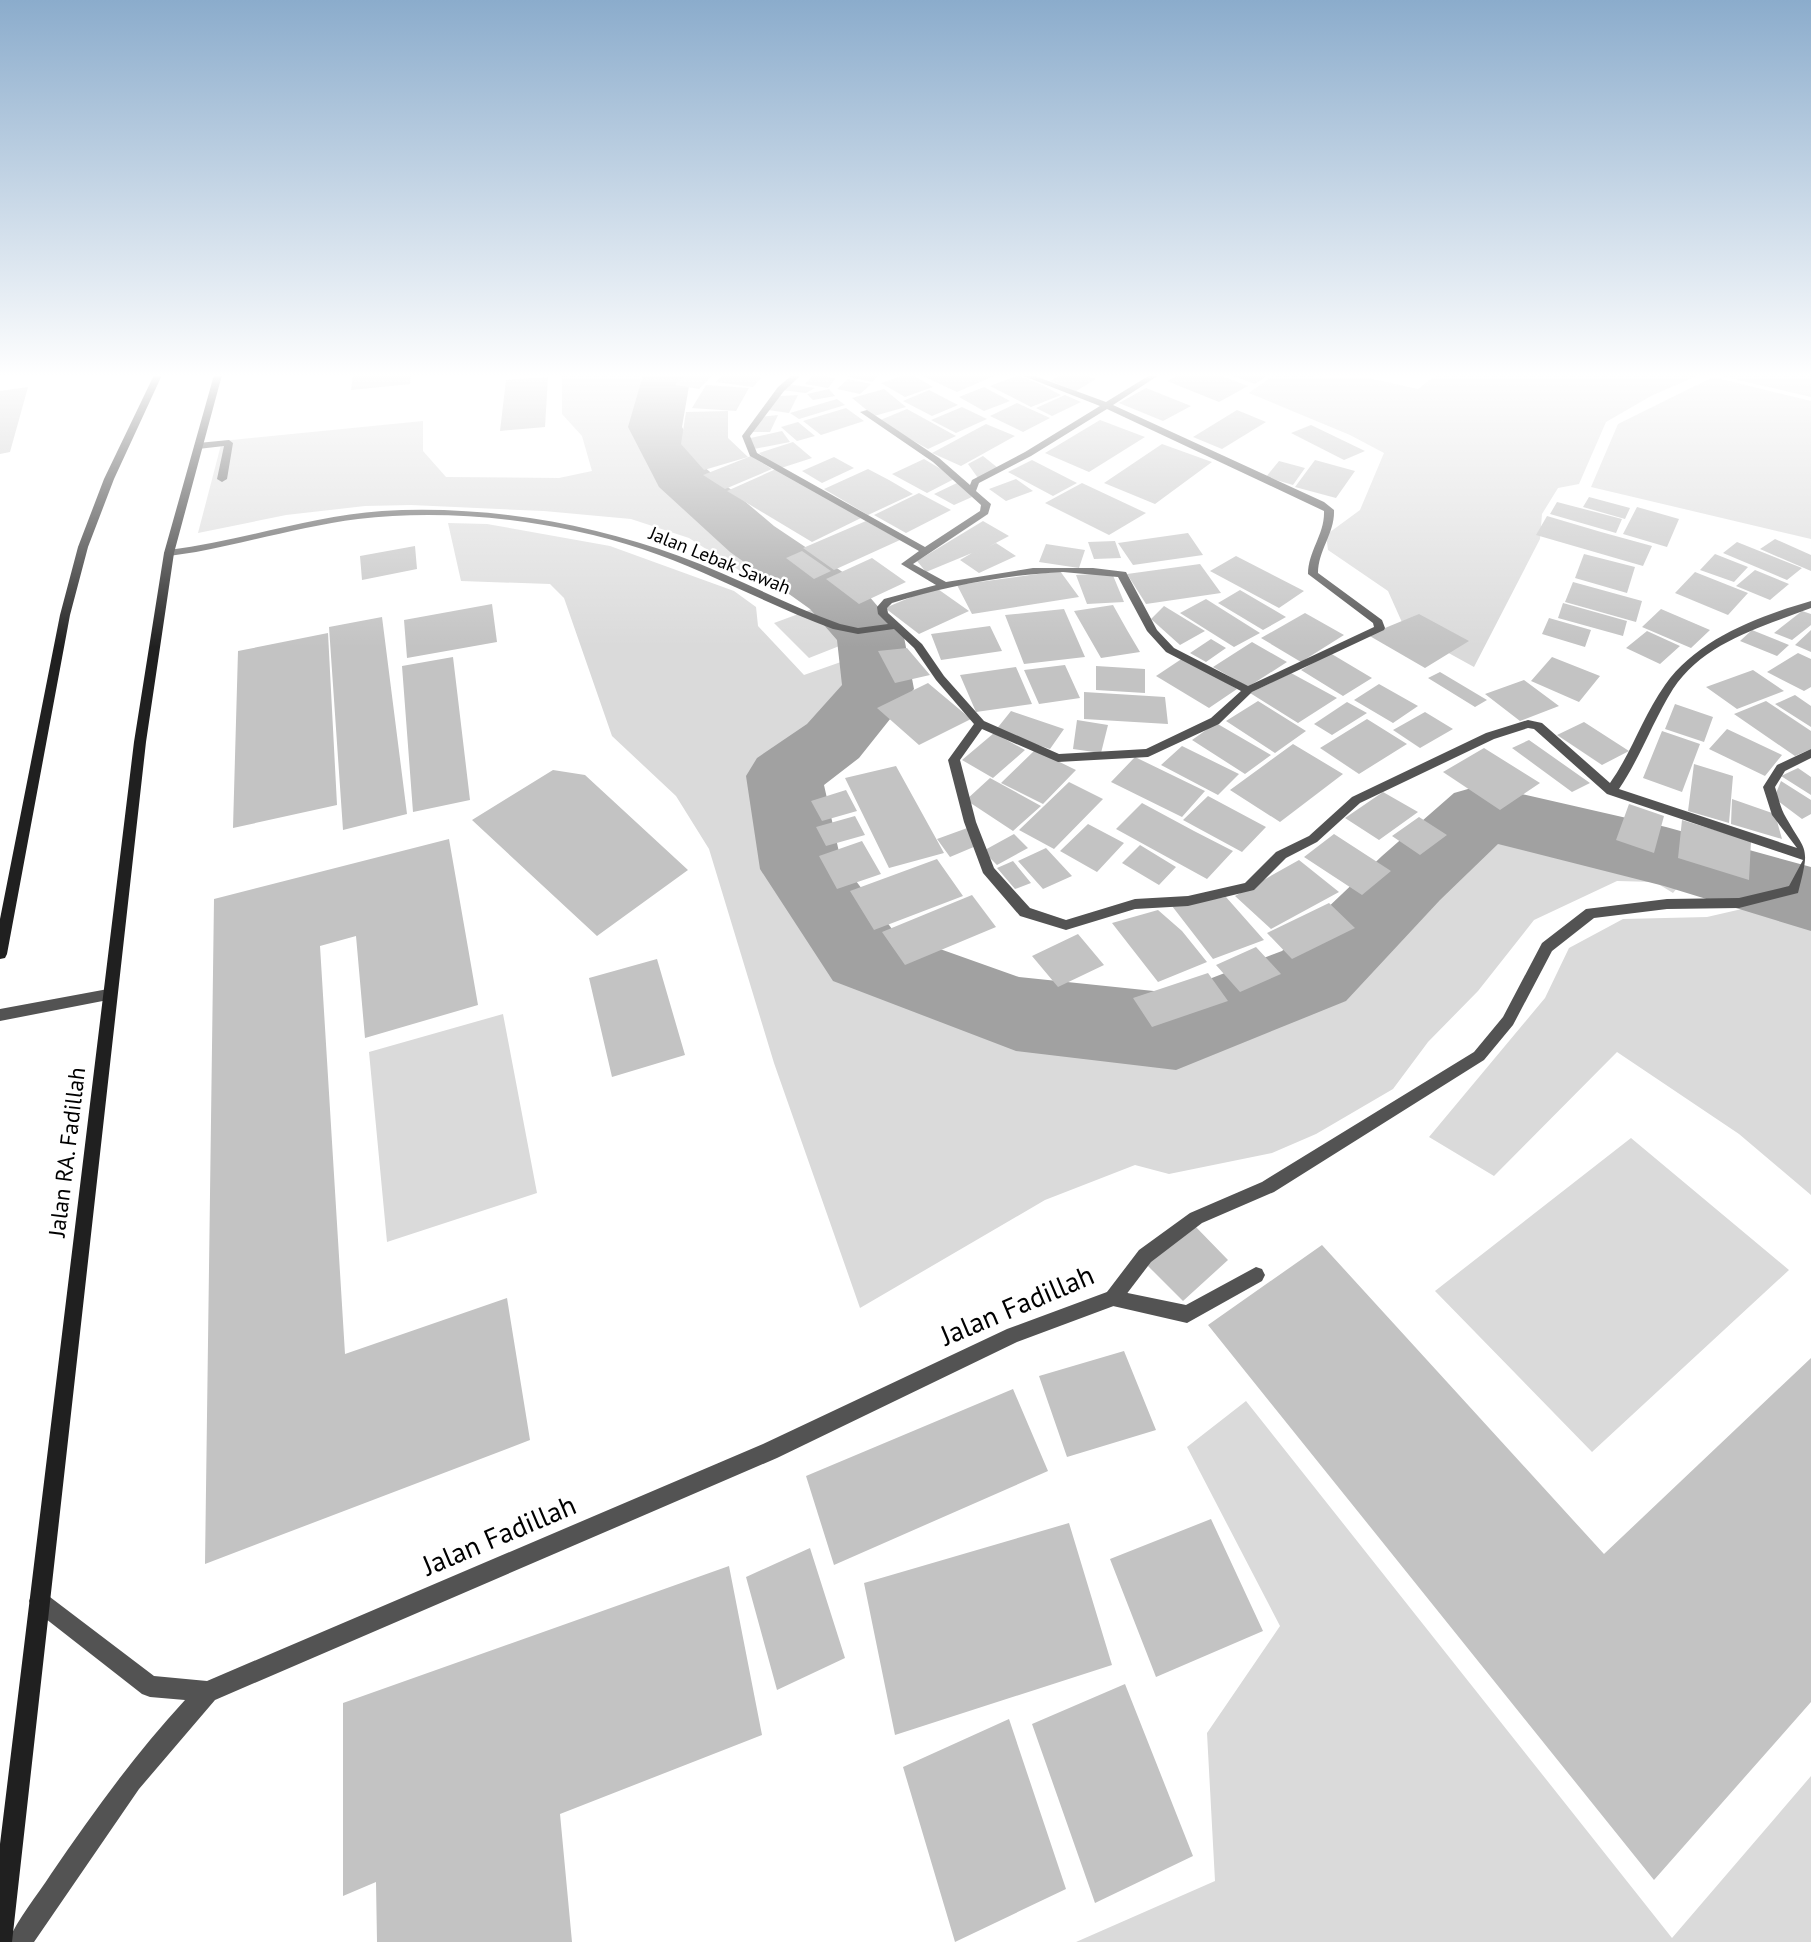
<svg xmlns="http://www.w3.org/2000/svg" width="1811" height="1942" font-family="'PT Sans',sans-serif">
<rect width="100%" height="100%" fill="#fff"/>
<path fill="#dadada" d="M562,375H660L637,407C642,425 645,447 654,464C681,519 739,555 791,582L748,576L689,538L631,519L544,511L411,505L365,506L286,515L198,533L222,441L423,421V451L446,477L559,478L592,471L582,436L562,414Z
M1274,375L1368,378L1418,389L1436,375H1699L1651,396L1606,422L1579,484L1558,488L1542,514L1540,539L1474,667L1405,629L1388,591L1328,550L1326,535L1360,510L1384,453L1350,435L1249,393Z
M1716,375H1811V397Z
M1713,377L1811,401V539L1591,487L1618,424Z
M448,523L487,524L610,546L734,591L756,607L758,626L804,675L855,657C861,714 808,732 768,760L764,811L777,863L839,963L900,998L1072,1042L1157,1051L1203,1049L1278,1018L1306,1013L1351,990L1425,915L1452,875L1493,839L1599,853L1691,871L1673,893L1655,882L1617,881L1534,920L1478,991L1428,1042L1393,1089L1316,1134L1272,1153L1169,1174L1135,1165L1045,1200L860,1308L774,1063L709,849L676,796L612,736L564,598L550,584L461,581Z
M812,609L847,643L809,658L774,623Z
M1781,900L1811,909V1195L1739,1134L1617,1052L1494,1176L1429,1137L1545,998L1569,948L1623,919L1707,917Z
M503,1014L537,1193L387,1242L369,1052Z
M1631,1138L1789,1270L1592,1452L1435,1291Z
M1246,1401L1672,1938L1811,1776V1942H1076L1215,1881L1207,1733L1280,1626L1187,1447Z"/>
<g fill="none" stroke-linecap="round" stroke-linejoin="round">
<path fill="#a1a1a1" fill-rule="evenodd" d="M643,375H697L689,386L682,427L703,466L774,526L856,581L904,637L914,689L859,758L824,785L841,861L895,933L1019,977L1173,993L1282,951L1382,856L1454,793L1482,785L1666,827L1811,867V931L1664,886L1498,844L1440,900L1346,1001L1176,1070L1016,1051L833,981L760,869L746,776L757,758L807,724L842,685L837,640L810,609L730,552L659,487L628,427Z"/>
</g>
<path fill="#c3c3c3" d="M353,375H411L410,384L351,390Z
M685,375H713L699,389L675,385Z
M722,375H748L762,377L753,387L716,382Z
M813,375H817L836,378L828,388L805,384Z
M841,375H879L872,382Z
M904,375H913L933,387L905,397L881,383Z
M921,375H996L957,392Z
M1018,375L1042,385L1061,395L1031,407L990,386Z
M1061,375H1084L1096,379L1076,391L1050,381Z
M1179,375H1219L1248,386L1219,402L1167,381Z
M1231,375H1268L1255,384Z
M548,377L545,427L500,431L506,380Z
M848,379L871,384L860,394L837,389Z
M787,384L815,388L806,393L781,390Z
M706,385L749,388L736,411L692,408Z
M28,387L10,452L0,454V391Z
M984,387L1010,401L984,411L959,397Z
M1146,388L1191,406L1163,421L1119,403Z
M829,389L835,396L813,400L807,394Z
M884,389L906,407L874,416L852,398Z
M929,390L958,405L932,416L903,401Z
M798,395L789,413L768,410L780,396Z
M1065,395L1081,402L1052,416L1036,408Z
M837,399L845,405L799,419L790,413Z
M1017,403L1050,418L1023,432L990,416Z
M962,407L987,419L956,433L931,420Z
M846,408L864,421L821,435L803,421Z
M907,409L956,436L928,449L878,421Z
M1237,410L1266,422L1222,449L1193,437Z
M728,411V438L748,457L704,470L681,444L686,412Z
M778,415L770,432H751L760,417Z
M1100,420L1145,437L1089,472L1045,453Z
M798,422L815,436L797,441L781,427Z
M986,424L1015,436L961,466L932,453Z
M1311,425L1365,451L1344,460L1291,433Z
M782,431L790,442L754,449L746,439Z
M793,442L812,458L778,469L759,453Z
M1162,444L1212,462L1155,504L1104,483Z
M751,456L772,469L725,489L703,475Z
M983,456L998,468L978,478L968,464Z
M834,457L854,468L822,483L802,471Z
M924,459L956,478L927,493L892,474Z
M1032,460L1077,483L1053,496L1008,472Z
M1315,460L1355,471L1336,498L1295,487Z
M1279,461L1305,468L1293,485L1266,477Z
M776,469L861,518L812,542L727,491Z
M868,469L889,480L913,494L868,515L824,489Z
M1016,479L1033,491L1006,501L989,489Z
M959,482L972,497L954,505L934,494Z
M1082,483L1146,513L1109,535L1045,503Z
M919,493L951,510L906,533L874,515Z
M1589,497L1630,508L1625,519L1583,507Z
M1557,502L1622,519L1616,533L1550,514Z
M1637,507L1679,519L1667,547L1623,534Z
M1547,516L1601,532L1652,546L1643,566L1536,535Z
M866,521L900,540L834,570L803,548Z
M983,521L1009,536L988,547L996,543L1016,556L979,573L960,560L972,553L926,572L917,561Z
M1188,533L1203,555L1133,565L1118,543Z
M1775,539L1811,555V571L1760,549Z
M1115,541L1121,558L1094,559L1088,542Z
M1737,542L1802,568L1787,580L1723,553Z
M1046,544L1085,550L1079,568L1039,562Z
M415,546L417,569L362,580L360,556Z
M802,551L831,571L814,579L786,558Z
M1584,554L1635,567L1627,593L1575,578Z
M1715,554L1748,567L1734,582L1700,570Z
M1236,556L1304,591L1279,608L1210,571Z
M872,558L906,582L859,604L826,579Z
M1200,564L1221,593L1146,604L1127,574Z
M1755,570L1789,584L1770,600L1736,586Z
M1060,571L1079,597L972,614L957,585Z
M1695,572L1748,593L1728,615L1675,593Z
M1112,573L1124,602L1087,604L1076,575Z
M1573,582L1642,601L1636,622L1565,602Z
M935,587L969,611L919,634L885,608Z
M1240,590L1286,617L1263,630L1218,603Z
M1206,599L1260,633L1234,647L1180,613Z
M1563,603L1627,621L1623,636L1558,618Z
M492,604L497,642L407,658L404,620Z
M1113,605L1127,630L1140,652L1101,658L1074,611Z
M1164,606L1205,631L1180,645L1151,619Z
M1064,609L1085,657L1024,664L1005,615Z
M1661,609L1710,630L1691,648L1642,627Z
M1802,611L1811,614V625L1792,640L1774,633Z
M1305,613L1344,635L1301,662L1261,638Z
M1419,614L1469,641L1425,668L1368,635Z
M382,617L407,814L343,830L329,627Z
M1549,618L1591,630L1585,647L1542,634Z
M990,626L1002,651L941,660L931,634Z
M1752,630L1789,645L1777,656L1740,641Z
M1811,630V652L1795,645Z
M1647,631L1680,646L1660,664L1626,648Z
M328,633L337,805L233,828L238,651Z
M1211,639L1226,648L1206,662L1190,653Z
M1252,642L1287,662L1248,687L1213,667Z
M907,648L930,675L895,683L878,651Z
M1330,653L1372,678L1343,696L1301,670Z
M1798,653L1811,659V687L1804,691L1767,672Z
M453,657L470,800L413,812L402,666Z
M1552,657L1600,676L1579,702L1531,681Z
M1183,658L1237,689L1209,708L1156,676Z
M1065,665L1080,698L1039,704L1024,670Z
M1096,666L1145,669V693L1096,690Z
M1016,667L1032,704L976,712L960,675Z
M1753,670L1784,691L1737,709L1706,687Z
M1440,672L1487,700L1475,707L1428,678Z
M1291,673L1337,698L1298,723L1250,693Z
M1524,680L1559,706L1520,721L1485,694Z
M928,683L971,719L919,745L877,708Z
M1379,684L1418,706L1393,723L1354,700Z
M1084,692L1165,697L1168,724L1084,719Z
M1795,695L1811,706V727L1775,704Z
M1258,701L1306,731L1275,753L1226,721Z
M1766,701L1811,731V749L1795,756L1734,714Z
M1347,702L1367,713L1332,735L1314,724Z
M1675,704L1713,717L1704,742L1665,729Z
M1011,711L1064,729L1050,749L995,731Z
M1425,712L1453,729L1420,748L1393,730Z
M1367,719L1407,744L1359,774L1320,748Z
M1077,720L1108,725L1101,753L1073,749Z
M1584,722L1629,751L1602,765L1557,735Z
M1216,723L1271,755L1245,774L1192,740Z
M1727,729L1782,755L1765,776L1709,749Z
M1662,731L1700,744L1682,792L1643,778Z
M994,733L1025,750L993,778L962,760Z
M1529,740L1590,783L1572,792L1512,748Z
M1293,744L1343,774L1280,822L1230,790Z
M1182,746L1239,774L1218,795L1161,765Z
M1484,748L1540,783L1500,810L1443,772Z
M1035,750L1076,770L1043,804L1001,783Z
M1135,757L1205,791L1182,817L1111,782Z
M1694,764L1733,776L1729,823L1688,811Z
M896,766L944,853L889,868L845,778Z
M1798,768L1811,777V795L1781,776Z
M553,770L585,775L688,870L597,936L472,820Z
M990,778L1041,806L1013,831L966,800Z
M1781,781L1811,800V814L1802,819L1774,798Z
M1069,782L1103,799L1054,849L1019,830Z
M846,790L857,811L822,821L811,801Z
M1383,792L1418,812L1379,840L1345,818Z
M1208,796L1266,827L1242,852L1183,820Z
M1732,799L1775,814L1782,839L1731,824Z
M1142,803L1194,831L1233,851L1207,879L1116,829Z
M1629,804L1664,816L1654,853L1616,840Z
M855,816L865,835L826,846L816,827Z
M1419,817L1447,835L1420,855L1392,836Z
M1682,820L1751,841L1749,880L1678,858Z
M1088,824L1124,843L1097,872L1060,851Z
M970,827L976,846L950,857L937,839Z
M1014,834L1028,848L997,865L983,851Z
M1334,834L1391,871L1362,895L1304,857Z
M449,839L478,1005L365,1038L356,936L320,946L345,1354L507,1298L530,1440L205,1564L214,899Z
M862,841L881,874L837,889L819,856Z
M1140,845L1176,867L1159,885L1122,863Z
M1046,848L1072,876L1043,889L1018,861Z
M937,859L963,896L874,930L850,891Z
M1299,860L1339,892L1271,929L1235,896Z
M1013,861L1031,883L1015,889L997,868Z
M972,895L996,927L905,965L882,932Z
M1226,897L1264,940L1213,959L1172,906Z
M1329,903L1355,928L1292,959L1267,933Z
M1158,910L1182,931L1207,962L1158,982L1112,923Z
M1078,934L1104,965L1058,987L1032,956Z
M1256,947L1281,974L1240,992L1216,965Z
M657,959L685,1055L612,1077L589,978Z
M1208,973L1228,1001L1152,1027L1133,998Z
M1193,1224L1228,1260L1183,1301L1147,1265Z
M1322,1245L1604,1554L1811,1358V1702L1654,1880L1208,1325Z
M1124,1351L1156,1430L1067,1457L1039,1376Z
M1013,1389L1048,1471L834,1565L806,1476Z
M1211,1519L1263,1631L1156,1677L1110,1559Z
M1069,1523L1112,1665L895,1735L864,1583Z
M810,1548L845,1658L777,1690L746,1577Z
M729,1566L762,1735L560,1814L572,1942H377L376,1882L343,1896V1703Z
M1125,1684L1193,1856L1095,1903L1032,1724Z
M1009,1719L1066,1889L955,1942L903,1767Z"/>
<g fill="none" stroke-linecap="round" stroke-linejoin="round">
<path fill="#535353" fill-rule="evenodd" d="M229,440L233,443L227,479L222,482L217,479L224,446L198,449L194,446L198,443Z
M1256,1267L1262,1269L1265,1275L1262,1281L1187,1323L1113,1306L1107,1304L1104,1298L1107,1292L1113,1290L1186,1305Z"/>
<path fill="#535353" fill-rule="evenodd" d="M792,375H801L784,391L750,436L757,453L925,547L980,511L981,505L933,462L860,412L867,410L939,458L970,485L972,480L1025,452L1100,406L1021,375H1032L1106,402L1150,375H1159L1113,405L1324,502L1334,510C1335,533 1318,550 1318,573L1382,620L1385,628L1384,630L1252,692L1219,724L1148,757L1058,762L982,729L960,760L976,822L994,868L1030,908L1066,920L1135,899L1188,896L1245,883L1276,852L1309,836L1352,797L1486,733L1528,720L1542,723L1610,783C1632,752 1643,716 1665,685C1697,639 1759,616 1811,601V608C1762,627 1704,642 1673,689C1653,721 1640,758 1619,789L1797,848L1772,815L1763,787L1777,765L1811,749V758L1785,771L1775,787C1778,796 1780,806 1784,814C1806,854 1811,843 1798,893L1739,908L1667,909L1594,918L1552,951L1513,1025L1484,1060L1274,1192L1202,1223L1151,1262L1119,1304L1017,1342L777,1458L215,1700L139,1789L34,1942H8C18,1918 37,1896 51,1874C92,1814 135,1754 185,1700L150,1697L142,1694L32,1608L29,1601L32,1594L39,1591L46,1594L154,1676L207,1681L763,1444L1007,1329L1107,1292L1139,1250L1190,1213L1262,1182L1474,1052L1503,1017L1542,943L1586,909L1667,899L1739,898L1789,886L1803,860L1607,794L1534,729L1528,728L1494,739L1360,803L1317,842L1286,858L1254,890L1188,906L1135,909L1066,930L1020,916L983,873L964,822L948,760L974,724L936,680L914,648L894,629L858,634L833,629C768,605 708,571 642,549C553,520 450,508 358,519C303,526 250,542 196,552L169,556L164,553L169,550C241,541 310,516 382,511C482,505 586,522 679,556C734,576 785,604 840,624L858,628L888,624L878,614L877,607L884,599L936,585L901,564L919,551L750,456L742,436L778,387ZM1107,409L1324,511C1325,534 1308,551 1308,574L1373,623L1374,627L1248,686L1174,648L1157,630L1126,572L1093,568H1033L946,582L913,564L988,514L991,504L976,491L979,483L1031,456ZM1063,572L1118,577L1147,631L1166,652L1241,691L1211,718L1146,749L1059,754L984,721L944,676L922,644L888,613L887,608L892,603C948,586 1004,575 1063,572Z
M108,989L113,991L115,995L113,999L0,1021V1009Z"/>
<path fill="#202020" fill-rule="evenodd" d="M154,375H162L114,479L88,547L70,615L7,954L5,958L0,959V919L60,615L78,547L104,479Z
M214,375H222L174,553L146,742L12,1942H0V1844L134,742L164,553Z"/>
</g>
<linearGradient id="sky" x2="0" y2="1"><stop stop-color="#8baccc"/><stop offset="0.58" stop-color="#fff"/><stop offset="1" stop-color="#fff" stop-opacity="0"/></linearGradient>
<rect width="1811" height="647" fill="url(#sky)"/>
<g text-anchor="middle" stroke-width="5" stroke-linejoin="round" paint-order="stroke">
<g font-size="19" fill="#000" stroke="#fff">
<text transform="translate(720 560) rotate(22)" y="7">Jalan Lebak Sawah</text>
</g>
<g font-size="23" fill="#000" stroke="#fff">
<text transform="translate(67 1152) rotate(-83)" y="8">Jalan RA. Fadillah</text>
</g>
<g font-size="28" fill="#000" stroke="#fff">
<text transform="translate(1017 1305) rotate(-23)" y="10">Jalan Fadillah</text>
<text transform="translate(499 1535) rotate(-23)" y="10">Jalan Fadillah</text>
</g>
</g>
</svg>
